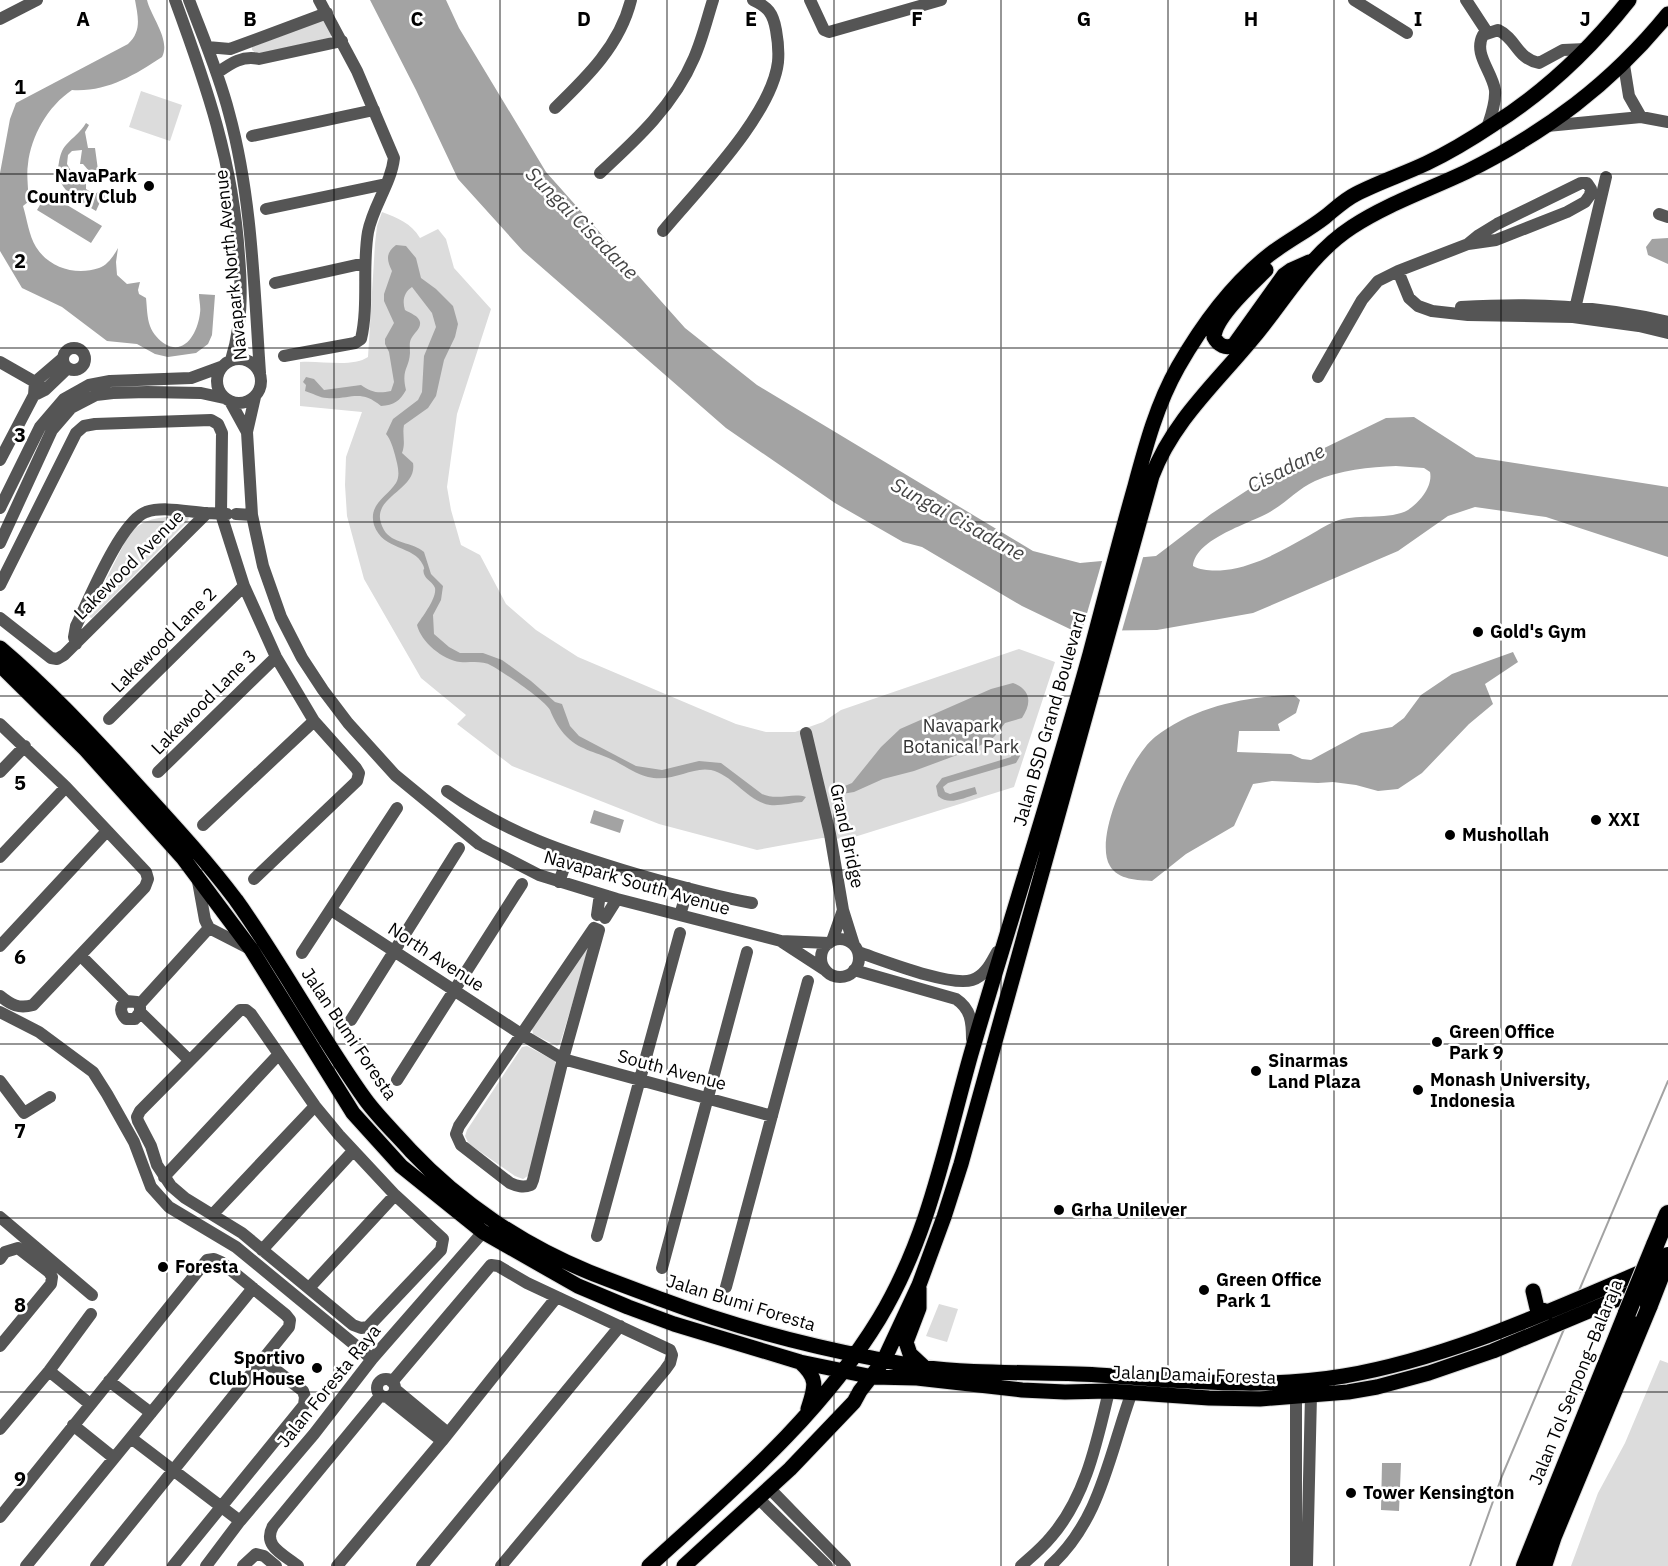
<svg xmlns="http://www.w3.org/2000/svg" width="1668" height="1566" font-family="'IBM Plex Sans',sans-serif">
<rect width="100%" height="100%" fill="#fff"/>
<path fill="#dcdcdc" d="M320,21H324L333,34L328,39L257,54L252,50V47Z
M141,91L182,105L170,141L129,127Z
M382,212C398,218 411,223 420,238L438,229L446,239L454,268L491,309L457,414L447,487L451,510L461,545L480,555L506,604L536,630L578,657L736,724L766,732H795L823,722L841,710L1019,649L1055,662L1014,787L848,839L822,838L757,850L659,824L512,766L457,724L466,715L421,678L364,579L347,516L345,485L346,457L362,412L300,406V362C319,360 352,368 368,357L375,244L377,226Z
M187,516L189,518L187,522L92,618L89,617L88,615L129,534C146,516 163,517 187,516Z
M587,946L589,949L560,1044L557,1046L533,1034L532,1028Z
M527,1046L555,1061L556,1068L531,1174L523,1179L515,1176L469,1144L465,1136L467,1130L522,1047Z
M939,1304L958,1309L947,1342L926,1336Z
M1660,1360L1668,1363V1566H1571L1598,1493L1625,1443Z"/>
<path fill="#a3a3a3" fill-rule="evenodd" d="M135,0H147C151,17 171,40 162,57C133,76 107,92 72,90C48,106 31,136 28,164C26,176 29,189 28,202L23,206C27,219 29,236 36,247C49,268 76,276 99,268C108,265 114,255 118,248L116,262L117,275L127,284L140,282L138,290L139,294L146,298C147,307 147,318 150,326C153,334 159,340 165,344C186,356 198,331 200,313C201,307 199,300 199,294L215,295L212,335L208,344L196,353L168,357L155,354L137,344L107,341L62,307L22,288L0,251V173L10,119L16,103L128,44C142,31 138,17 135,0Z
M370,0H446L459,28L546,172L685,328L757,385L1033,551L1080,563L1156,556L1211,514L1275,472L1386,418L1414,417L1476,457L1668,487V557L1546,517L1475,507L1448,516L1398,551L1253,613L1157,630L1074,631L1022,606L922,547L903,542L835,503L726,428L523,251L458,179L416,90ZM1396,466L1424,468L1430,472C1433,486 1420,502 1408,510C1391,520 1359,514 1339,520C1329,523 1319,530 1310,535C1283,550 1257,566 1225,570C1215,571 1202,571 1193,566C1196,537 1253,523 1273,510C1288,501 1299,488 1315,481C1339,470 1370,467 1396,466Z
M86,123L89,125L85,132L88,148H95L98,170L89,171L83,164H80L82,150L72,151L68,155L67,164L75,178L86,181V189L94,194L101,191L105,194V202H100L96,211C77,199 53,189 59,162C60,156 62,149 66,145C73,137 80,133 86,123Z
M47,193L102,226L91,243L37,210Z
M1668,238V264L1648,255L1646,247L1652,239Z
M396,245L406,246L416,258L421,278L436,289L453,306L458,324L455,337L444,360L436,396L428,408L404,425C402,435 406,443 402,453L413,463C418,492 365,497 384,530C392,544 413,542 424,552L431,574L443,586L441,600L433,615L434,634L449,647L460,653H483L502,660L531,681L555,702L562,704L570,726L579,736L636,766L662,770L699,761L721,763L762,794C778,801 793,792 806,797L802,802C792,803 780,806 770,805C747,801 733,775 711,770C692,766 673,783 648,777C636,774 626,767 615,761C598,752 581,751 567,737C559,729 554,720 550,710C545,700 503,672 492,666C482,660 471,663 460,662C443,660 421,642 417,625C422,617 437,598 435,588C433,582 426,580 424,574C422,566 426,572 423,565C414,545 383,551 374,525C368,504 387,497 396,483C401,475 397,463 395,455C393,448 391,440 386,434L393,419L418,400L422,392L424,356L436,327L432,313L412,287C404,292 402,301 405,310C410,313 419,316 420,322C421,329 414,333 411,339C409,343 410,348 410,353C409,369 401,369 406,390C400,401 394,405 381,406C360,388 350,400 327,398C320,398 312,393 305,391L306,385L303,382L306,377L314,379L324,390L361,385C371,392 378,394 391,391L394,382L389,352L385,344V339L394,323L384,301V294L392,271C387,261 385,253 396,245Z
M1513,652L1518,662L1485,684L1493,704L1469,724L1422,773L1398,789L1378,791L1356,785L1333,782L1318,783L1272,781L1253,784L1234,826L1186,854L1152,881C1138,880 1118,880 1110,866C1093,838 1131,756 1155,737C1193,707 1246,696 1294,695L1300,700L1296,713L1278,724L1280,731H1239L1237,752L1291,754L1302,759L1311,760L1361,733L1392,727L1404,718L1421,695L1452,674Z
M1013,683C1031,690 1032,703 1022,718L1005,723L994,737L976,748L914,771L883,779L854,792L842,794L836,791L840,788L852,783L881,747L900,729L991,689Z
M1016,740L1020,756L1016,763L948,783L943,787L945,792L950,794L975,787L977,794C963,798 949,806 938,796L936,786L942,778L1011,757L1012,754L1009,742Z
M594,810L624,820L620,833L590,823Z
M1382,1463H1401L1399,1511L1381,1510Z"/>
<path fill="#fff" d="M1144,554L1121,634H1081L1103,558Z"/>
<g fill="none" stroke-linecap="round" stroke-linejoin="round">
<path stroke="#a3a3a3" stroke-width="2" d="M1578,1293L1668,1081
M1470,1566L1502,1476L1564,1329"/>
<defs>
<path id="major" d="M1266,270C1252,284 1215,317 1214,337C1218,345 1226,349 1234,345L1284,275L1291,270L1309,262
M0,648C45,686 86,730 126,773C164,815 202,855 236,900C282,964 319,1035 365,1099C378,1117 396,1134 411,1151C460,1203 523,1245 589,1272C614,1282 639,1291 663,1300C732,1326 800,1344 872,1358C889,1361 904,1365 921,1367C979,1375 1039,1371 1098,1375C1181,1380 1262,1390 1344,1376C1453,1357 1551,1310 1651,1268
M0,665L86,750L183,858L251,949L353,1113L401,1166L483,1232L578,1286L628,1307L674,1324L800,1362L873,1377L917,1378L1022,1390L1065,1392L1109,1391L1209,1398L1260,1399L1348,1392L1377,1387L1429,1373L1493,1351L1641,1289
M919,1288V1308L906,1342L910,1354L925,1368
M1533,1291L1537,1308L1548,1312
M800,1362C819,1379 815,1387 808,1409
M649,1566C732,1490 820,1416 879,1319C929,1236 945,1146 971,1054C1010,921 1053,788 1090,654C1105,598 1119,542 1135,486C1146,445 1157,404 1178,367C1202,325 1230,286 1269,255C1287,241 1307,231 1325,217C1335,209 1344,200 1356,194C1379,182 1404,174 1427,163C1450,152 1473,138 1494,124C1546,91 1591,48 1629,0
M684,1566L790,1469L854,1402L860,1391L884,1360L919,1285L944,1217L961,1164L1152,476C1173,421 1216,383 1253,338C1285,300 1309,255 1352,227C1387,204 1428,190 1466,172C1546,132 1611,84 1668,14"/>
<path id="highway" d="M1655,1245L1668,1214
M1525,1566L1627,1313
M1543,1566L1553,1536L1649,1305"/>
</defs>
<use href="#major" stroke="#dbdbdb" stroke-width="17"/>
<use href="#highway" stroke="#dbdbdb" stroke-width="20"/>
<path stroke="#555" stroke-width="12" d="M175,0C207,87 233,162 239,256C242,291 242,326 231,360
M189,0C203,37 219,74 229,113C252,197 254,287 260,373
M810,0L824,30L829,32L941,0
M1354,0L1407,33
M1466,0L1487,32
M0,19L37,0
M207,47L230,49L327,13
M1624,65L1629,96L1641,117
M217,73C230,64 242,55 259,59L342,41
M555,108C587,77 620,45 631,0
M1547,126L1641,117L1668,122
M1487,128C1491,116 1496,103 1495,90C1492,71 1473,54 1483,35L1498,30C1517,39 1516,58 1539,63L1563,50L1586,49
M252,136L374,110
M600,173C637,139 674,105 694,58C702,40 707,19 713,0
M266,209L386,184
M1659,214L1668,217
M663,231C697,190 772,115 778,62C779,51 778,41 776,30C773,13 768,7 753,0
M1398,271L1409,298L1418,306L1432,311L1468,315L1573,317L1639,326L1668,333
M275,283L365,263
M1461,307C1531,303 1599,305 1668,322
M1574,313L1606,177
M63 359a11 11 0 1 1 22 0a11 11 0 1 1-22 0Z
M284,356L355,343L361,339C369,305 362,267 368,232C373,206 391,184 394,158L357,71L319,0
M217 381a22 22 0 1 1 44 0a22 22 0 1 1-44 0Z
M0,362L35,382L45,390
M1318,377L1362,300L1378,281L1398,271L1468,244L1496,240L1567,212L1585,202L1590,195L1591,189L1587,183H1581L1497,224L1479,235L1468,244
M37,394L45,390L68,368
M255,397L247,432L252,515L263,566L281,617L302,658L323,690L348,723L395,775L479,844L539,875L617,899L781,941L829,943
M230,401L247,432
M0,460L34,395L35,382L63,358
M0,508L40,427L64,399L89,385L110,381L191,378L221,367
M236,514L252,515
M0,543L52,430L71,408L96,395L113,393L147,392L201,393L224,398
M0,585L76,433L84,426L95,424L211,420L218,424L222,433L221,514L244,586L276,657L314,721L356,768L359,773L357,781L254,879
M0,618L51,658L57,659L64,655L207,513L227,514
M76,644L74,637L76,626C89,600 120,522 146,512C164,506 188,512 207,513
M109,719L244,586
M0,724L66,787L146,872L148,879L145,887L33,1005C19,1009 11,1005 0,996
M806,733L830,834L843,910L854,945
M0,772L25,746
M158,772L276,657
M447,791C508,834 566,853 636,874C674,885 713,896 752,903
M203,825L314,721
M0,857L66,787
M197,876L205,920L209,928L250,949
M559,882L569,854
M331,910L521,1034L563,1059L772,1116
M597,915L600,894
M680,915L688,888
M605,918L617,899
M594,928L599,930L563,1059L533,1180L531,1185C523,1188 517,1186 510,1183L461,1145L456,1134L459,1126Z
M821 958a19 19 0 1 1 38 0a19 19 0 1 1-38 0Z
M832,941L843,910
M782,942L825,970
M0,946L107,831
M858,952C882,960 950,987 972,980C985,976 991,963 997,952
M302,953L397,808
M81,956L126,1001
M854,970L956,999C971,1009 972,1022 972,1039
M139,1005L209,928
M240,1010H246L251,1014L315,1106L339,1135L395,1195L443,1239L441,1250L368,1327L361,1328L353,1325L242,1233L185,1198L171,1186L157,1165L151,1146L138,1121L137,1117L140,1111Z
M0,1012L39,1032L93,1072L107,1094L134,1142L151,1187L169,1207L236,1247L372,1359
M140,1012L135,1019H126C120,1013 119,1007 126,1001L137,1002L140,1007V1012L189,1060
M351,1020L459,848
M397,1080L522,884
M0,1081L24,1113L50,1097
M164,1177L279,1054
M213,1214L315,1106
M0,1217L92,1295
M597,1236L680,933
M262,1250L353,1151
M0,1259L5,1252L18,1248L49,1272L52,1277L51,1284L0,1346
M662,1268L747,952
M726,1287L808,981
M309,1288L395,1195
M49,1371L90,1404
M377 1388a9 9 0 1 1 18 0a9 9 0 1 1-18 0Z
M109,1381L151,1413
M392,1382L491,1265L498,1266L527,1283L670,1350L672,1355L670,1363L665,1370L501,1566
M395,1389L448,1433
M387,1397L442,1441
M1296,1397V1566
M73,1425L114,1458
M0,1429L49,1371L91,1314
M131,1438L240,1521
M770,1489L845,1566
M759,1499L827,1566
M0,1517L207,1260L214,1259L221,1262L286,1315L290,1320L289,1327L96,1566
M26,1566L253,1288
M173,1566L304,1405L305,1397L303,1391L263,1360
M206,1566L240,1521L314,1434L372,1359L483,1232
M243,1566L256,1554L264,1556L276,1566
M298,1566C283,1554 262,1546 273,1526L380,1396
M337,1566L442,1441L556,1298
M422,1566L620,1326
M1021,1566C1031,1557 1042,1548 1051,1537C1086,1497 1097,1441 1109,1391
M1050,1566C1101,1520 1109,1454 1132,1392
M1307,1566L1311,1395"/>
<use href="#major" stroke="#000" stroke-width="15"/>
<use href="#highway" stroke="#000" stroke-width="18"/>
<defs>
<path id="highway-bridge" d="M1649,1305L1668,1256
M1627,1313L1655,1245"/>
</defs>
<use href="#highway-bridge" stroke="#dbdbdb" stroke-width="20" stroke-linecap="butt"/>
<use href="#highway-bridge" stroke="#000" stroke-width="18"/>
</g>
<path fill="none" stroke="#000" stroke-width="1.5" stroke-opacity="0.55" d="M167,0V1566M334,0V1566M500,0V1566M667,0V1566M834,0V1566M1001,0V1566M1168,0V1566M1334,0V1566M1501,0V1566M0,174H1668M0,348H1668M0,522H1668M0,696H1668M0,870H1668M0,1044H1668M0,1218H1668M0,1392H1668"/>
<g fill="#000" stroke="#fff" stroke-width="2">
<circle cx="149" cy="186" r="6"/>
<circle cx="1478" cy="632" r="6"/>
<circle cx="1596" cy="820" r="6"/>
<circle cx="1450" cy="835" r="6"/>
<circle cx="1437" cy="1042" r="6"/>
<circle cx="1256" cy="1071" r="6"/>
<circle cx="1418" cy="1090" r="6"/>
<circle cx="1059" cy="1210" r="6"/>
<circle cx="163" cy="1267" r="6"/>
<circle cx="1204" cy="1290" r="6"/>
<circle cx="317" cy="1368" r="6"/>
<circle cx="1351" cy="1493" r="6"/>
</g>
<g text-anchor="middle" stroke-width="5" stroke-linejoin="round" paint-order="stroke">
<g font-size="18" font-weight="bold" fill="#000" stroke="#fff" text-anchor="start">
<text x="137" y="182" text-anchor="end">NavaPark<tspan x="137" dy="21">Country Club</tspan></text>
<text x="1490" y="638">Gold's Gym</text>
<text x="1608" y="826">XXI</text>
<text x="1462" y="841">Mushollah</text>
<text x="1449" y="1038">Green Office<tspan x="1449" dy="21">Park 9</tspan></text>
<text x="1268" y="1067">Sinarmas<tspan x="1268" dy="21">Land Plaza</tspan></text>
<text x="1430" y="1086">Monash University,<tspan x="1430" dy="21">Indonesia</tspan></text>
<text x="1071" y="1216">Grha Unilever</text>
<text x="175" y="1273">Foresta</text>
<text x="1216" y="1286">Green Office<tspan x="1216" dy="21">Park 1</tspan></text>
<text x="305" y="1364" text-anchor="end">Sportivo<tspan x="305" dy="21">Club House</tspan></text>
<text x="1363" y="1499">Tower Kensington</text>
</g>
<g font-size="18" fill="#000" stroke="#fff">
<text transform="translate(231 265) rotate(-96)" y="6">Navapark North Avenue</text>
<text transform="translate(129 565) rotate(-45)" y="6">Lakewood Avenue</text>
<text transform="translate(164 640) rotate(-45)" y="6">Lakewood Lane 2</text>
<text transform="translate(204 702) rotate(-45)" y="6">Lakewood Lane 3</text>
<text transform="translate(1050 719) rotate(-74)" y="6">Jalan BSD Grand Boulevard</text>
<text transform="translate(847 836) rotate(78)" y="6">Grand Bridge</text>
<text transform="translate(637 883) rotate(16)" y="6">Navapark South Avenue</text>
<text transform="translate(436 957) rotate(33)" y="6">North Avenue</text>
<text transform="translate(349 1034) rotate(56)" y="6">Jalan Bumi Foresta</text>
<text transform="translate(672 1070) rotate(15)" y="6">South Avenue</text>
<text transform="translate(741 1303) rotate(17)" y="6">Jalan Bumi Foresta</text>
<text transform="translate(1194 1375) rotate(2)" y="6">Jalan Damai Foresta</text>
<text transform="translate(1576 1382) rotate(-68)" y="6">Jalan Tol Serpong–Balaraja</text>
<text transform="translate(329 1386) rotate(-51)" y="6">Jalan Foresta Raya</text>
</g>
<g font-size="18" fill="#333" stroke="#fff">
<text x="961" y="732">Navapark<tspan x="961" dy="21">Botanical Park</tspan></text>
</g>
<g font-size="20" font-style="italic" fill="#444" stroke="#fff">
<text transform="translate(582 223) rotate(45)" y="7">Sungai Cisadane</text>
<text transform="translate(1286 468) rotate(-27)" y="7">Cisadane</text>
<text transform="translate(958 519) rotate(29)" y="7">Sungai Cisadane</text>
</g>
</g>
<g font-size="20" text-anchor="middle" font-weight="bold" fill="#000" stroke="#fff" stroke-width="5" stroke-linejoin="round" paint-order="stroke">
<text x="83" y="26">A</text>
<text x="250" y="26">B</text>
<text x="417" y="26">C</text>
<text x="584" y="26">D</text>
<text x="751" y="26">E</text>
<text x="917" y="26">F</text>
<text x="1084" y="26">G</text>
<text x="1251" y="26">H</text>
<text x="1418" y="26">I</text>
<text x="1585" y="26">J</text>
<text x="20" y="94">1</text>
<text x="20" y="268">2</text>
<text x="20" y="442">3</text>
<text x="20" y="616">4</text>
<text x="20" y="790">5</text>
<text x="20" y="964">6</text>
<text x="20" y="1138">7</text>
<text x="20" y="1312">8</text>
<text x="20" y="1486">9</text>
</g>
</svg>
